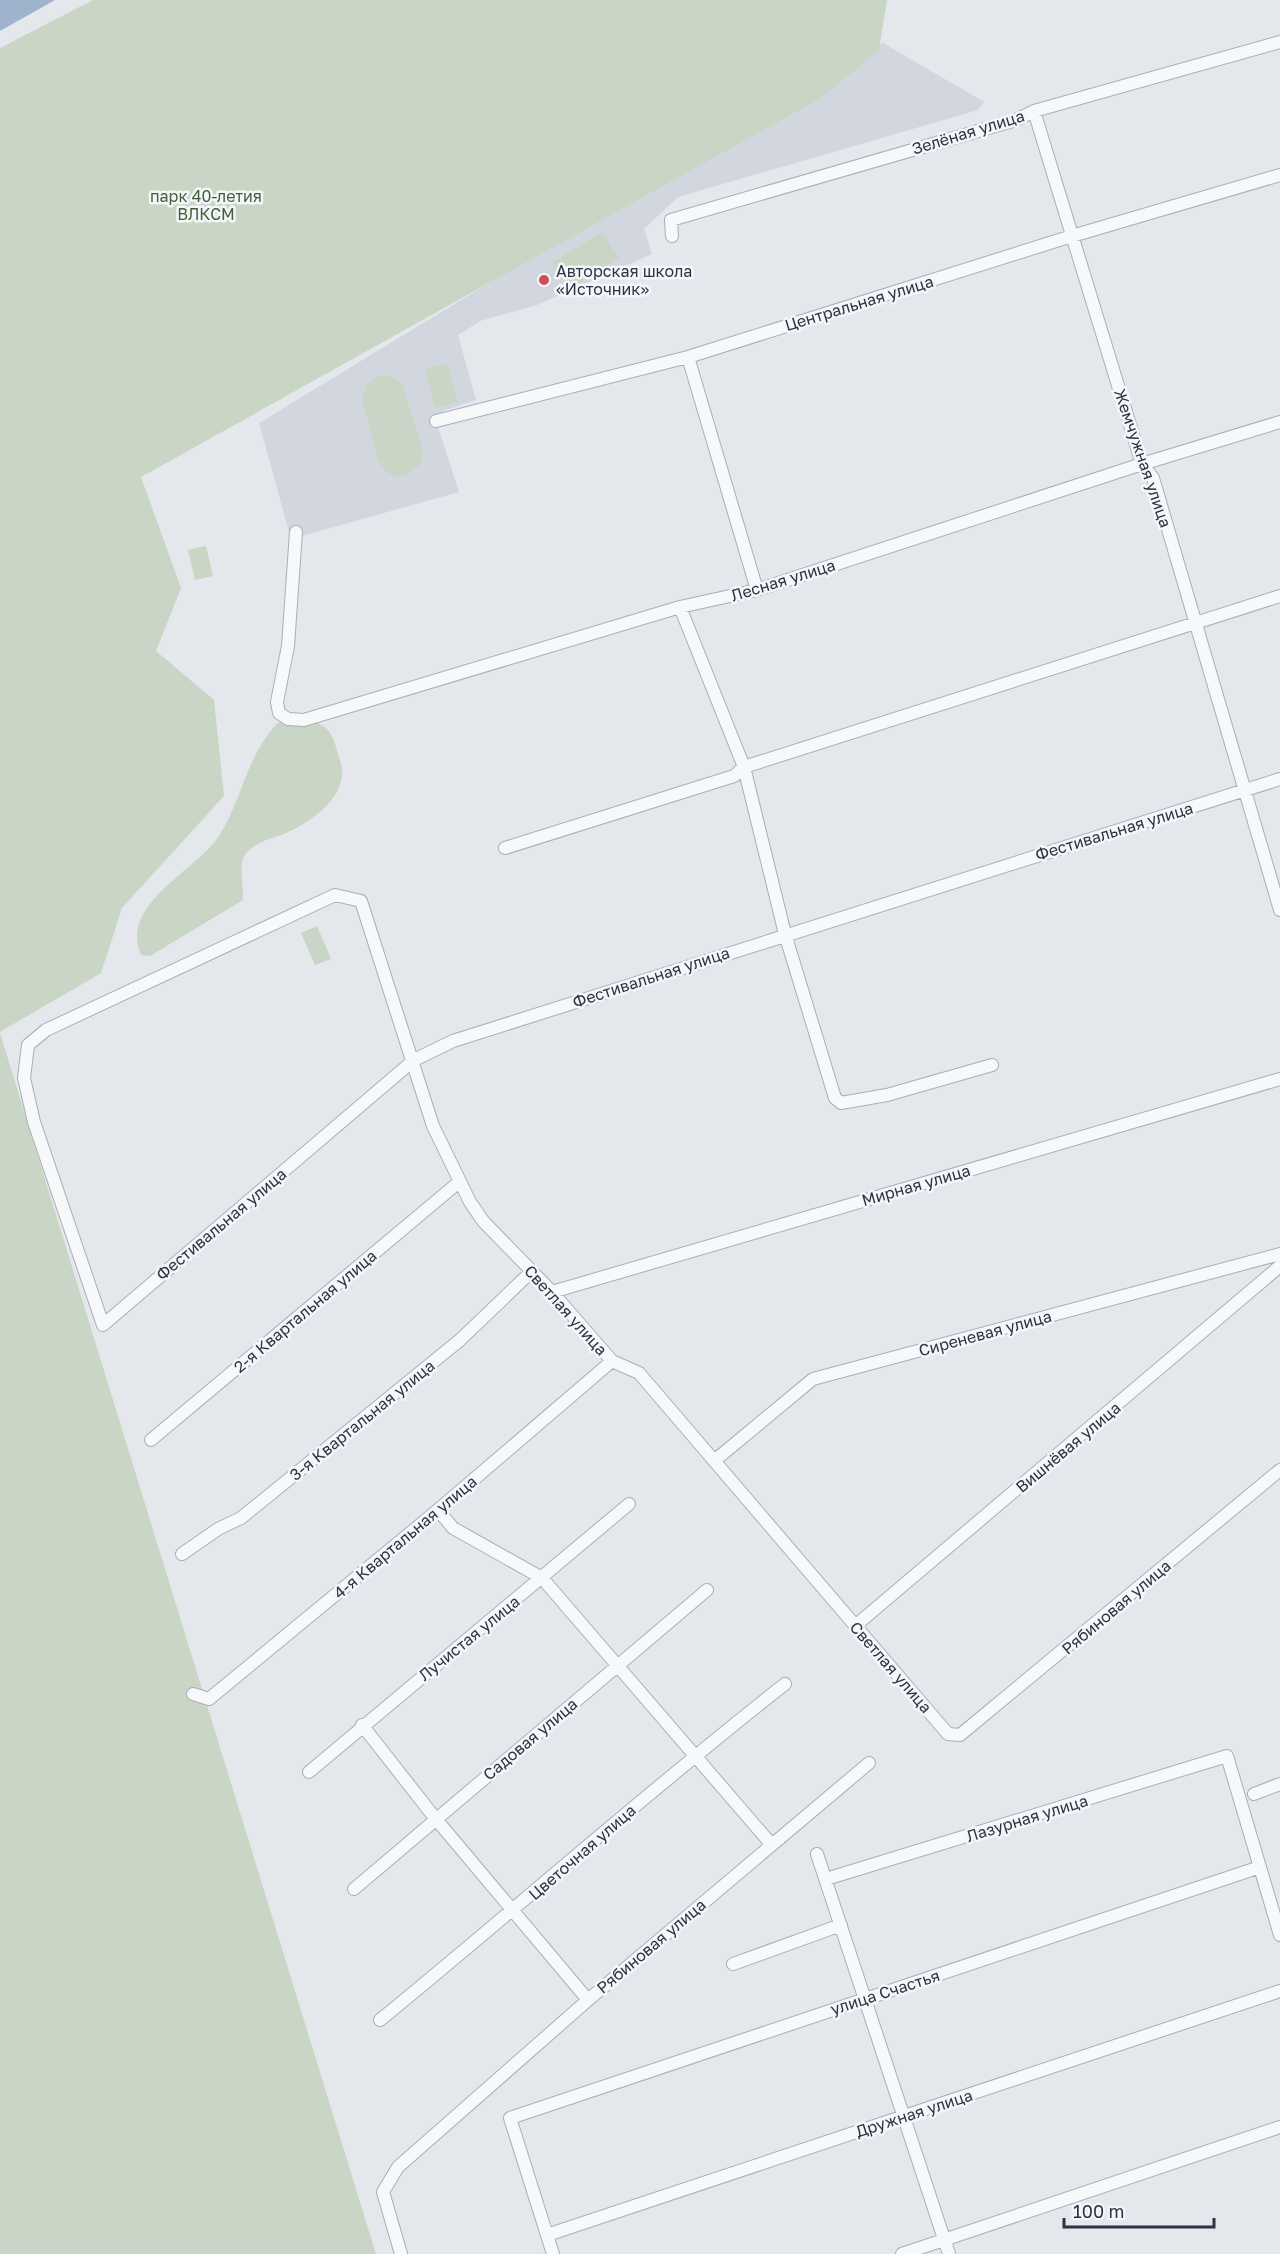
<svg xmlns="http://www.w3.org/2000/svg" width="1280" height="2254" font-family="'Golos Text',sans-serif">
<rect width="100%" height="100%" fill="#e4e7ec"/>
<path fill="#d2d6de" d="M883,43L984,102L978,110L678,197L644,229L652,254L537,305L480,321L458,335L476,400L443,411L437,424L459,492L291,539L259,423Z"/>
<path fill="#c9d6c5" d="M93,0H887L879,50L821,98L141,477L181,588L156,651L214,700L224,796L122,908L101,973L0,1032V48Z
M602,232L619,258L569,289L552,263Z
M447,363L458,402L435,408L425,369Z
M380,375H388L402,383L423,451L421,464L405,476L398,477L386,472L378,460L362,399L367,384Z
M206,546L213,576L195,580L188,550Z
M291,718C313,720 330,722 336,747C338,754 341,762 342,769C344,801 309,823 284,834C272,838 257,842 247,852C237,862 244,886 243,900L150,956L141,955C119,904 196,871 219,836C241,802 247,756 275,726C278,722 286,720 291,718Z
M317,926L331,959L315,965L301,933Z
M0,1033L376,2254H0Z"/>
<path fill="#9fb4cc" d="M0,0H55L0,31Z"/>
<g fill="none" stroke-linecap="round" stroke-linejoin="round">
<defs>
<path id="street" d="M1034,111L1142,464L1153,478L1280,910
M672,236L671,220L1016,120L1034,111L1280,42
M688,357L757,590
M436,421L688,357L1072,236L1280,175
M296,532L288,646L277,702L279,713L288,719L304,720L680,607L757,590L1142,464L1280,422
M680,607L744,767L785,934L835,1098L841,1103L887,1095L992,1065
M1280,779L453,1041L414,1060L103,1325L34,1122L24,1078L28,1045L46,1030L335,895L361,901L433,1126L470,1202L483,1221L552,1292L612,1361L639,1373L948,1734L960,1735L1280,1470
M505,848L734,776L744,767L1280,596
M552,1292L1280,1079
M151,1440L459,1182
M714,1461L813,1379L1280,1254
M438,1510L453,1528L542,1578L771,1844
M182,1554L218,1529L241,1518L460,1340L531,1272
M855,1626L1280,1266
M193,1694L209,1699L438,1510L612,1361
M362,1725L435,1818L588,2000
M309,1772L629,1504
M1254,1794L1280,1784
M817,1854L949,2254
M826,1879L1227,1756L1280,1935
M354,1889L707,1590
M733,1964L841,1925
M380,2020C516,1909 647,1792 785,1684
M547,2235L1280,1991
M401,2254L383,2192L398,2167L588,2000L869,1763
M553,2254L510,2118L1260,1867
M902,2254L1280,2127"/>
</defs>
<use href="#street" stroke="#a9aeb7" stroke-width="14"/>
<use href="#street" stroke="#f7f8fa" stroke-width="12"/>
</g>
<circle fill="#d1495b" stroke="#f4f6f9" stroke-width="2" cx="544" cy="280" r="6"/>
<g text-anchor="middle" stroke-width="5" stroke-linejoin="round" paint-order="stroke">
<g font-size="16" fill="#2b3445" stroke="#f4f6f9">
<text transform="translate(968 132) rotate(-17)" y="6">Зелёная улица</text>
<text transform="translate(859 303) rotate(-17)" y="6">Центральная улица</text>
<text transform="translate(1143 458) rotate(71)" y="6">Жемчужная улица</text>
<text transform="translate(783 580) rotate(-17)" y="6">Лесная улица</text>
<text transform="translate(1114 831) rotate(-17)" y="6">Фестивальная улица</text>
<text transform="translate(651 977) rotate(-18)" y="6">Фестивальная улица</text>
<text transform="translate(916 1185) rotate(-16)" y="6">Мирная улица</text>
<text transform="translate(221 1224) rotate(-40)" y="6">Фестивальная улица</text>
<text transform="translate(566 1310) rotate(48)" y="6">Светлая улица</text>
<text transform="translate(305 1311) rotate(-40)" y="6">2-я Квартальная улица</text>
<text transform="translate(985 1333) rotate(-15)" y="6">Сиреневая улица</text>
<text transform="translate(362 1420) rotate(-39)" y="6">3-я Квартальная улица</text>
<text transform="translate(1068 1447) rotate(-40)" y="6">Вишнёвая улица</text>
<text transform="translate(405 1537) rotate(-40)" y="6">4-я Квартальная улица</text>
<text transform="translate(1116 1607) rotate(-40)" y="6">Рябиновая улица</text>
<text transform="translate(469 1638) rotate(-39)" y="6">Лучистая улица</text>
<text transform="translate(891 1667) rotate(49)" y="6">Светлая улица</text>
<text transform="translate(530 1739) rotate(-40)" y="6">Садовая улица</text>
<text transform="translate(1027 1818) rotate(-17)" y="6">Лазурная улица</text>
<text transform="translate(582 1852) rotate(-41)" y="6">Цветочная улица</text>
<text transform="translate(651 1946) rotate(-40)" y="6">Рябиновая улица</text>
<text transform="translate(885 1992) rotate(-18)" y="6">улица Счастья</text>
<text transform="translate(914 2113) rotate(-18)" y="6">Дружная улица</text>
</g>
<g font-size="16" fill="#3f6138" stroke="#f4f6f9">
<text x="206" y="202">парк 40-летия<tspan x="206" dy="18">ВЛКСМ</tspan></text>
</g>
<g font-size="16" fill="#2b3445" stroke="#f4f6f9" text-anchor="start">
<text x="556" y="277">Авторская школа<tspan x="556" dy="18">«Источник»</tspan></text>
</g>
</g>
<path d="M1064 2218v9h150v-9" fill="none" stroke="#2b3445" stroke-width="3"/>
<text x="1073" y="2218" font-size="18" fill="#2b3445" stroke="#f4f6f9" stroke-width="4.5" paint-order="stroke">100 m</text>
</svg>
